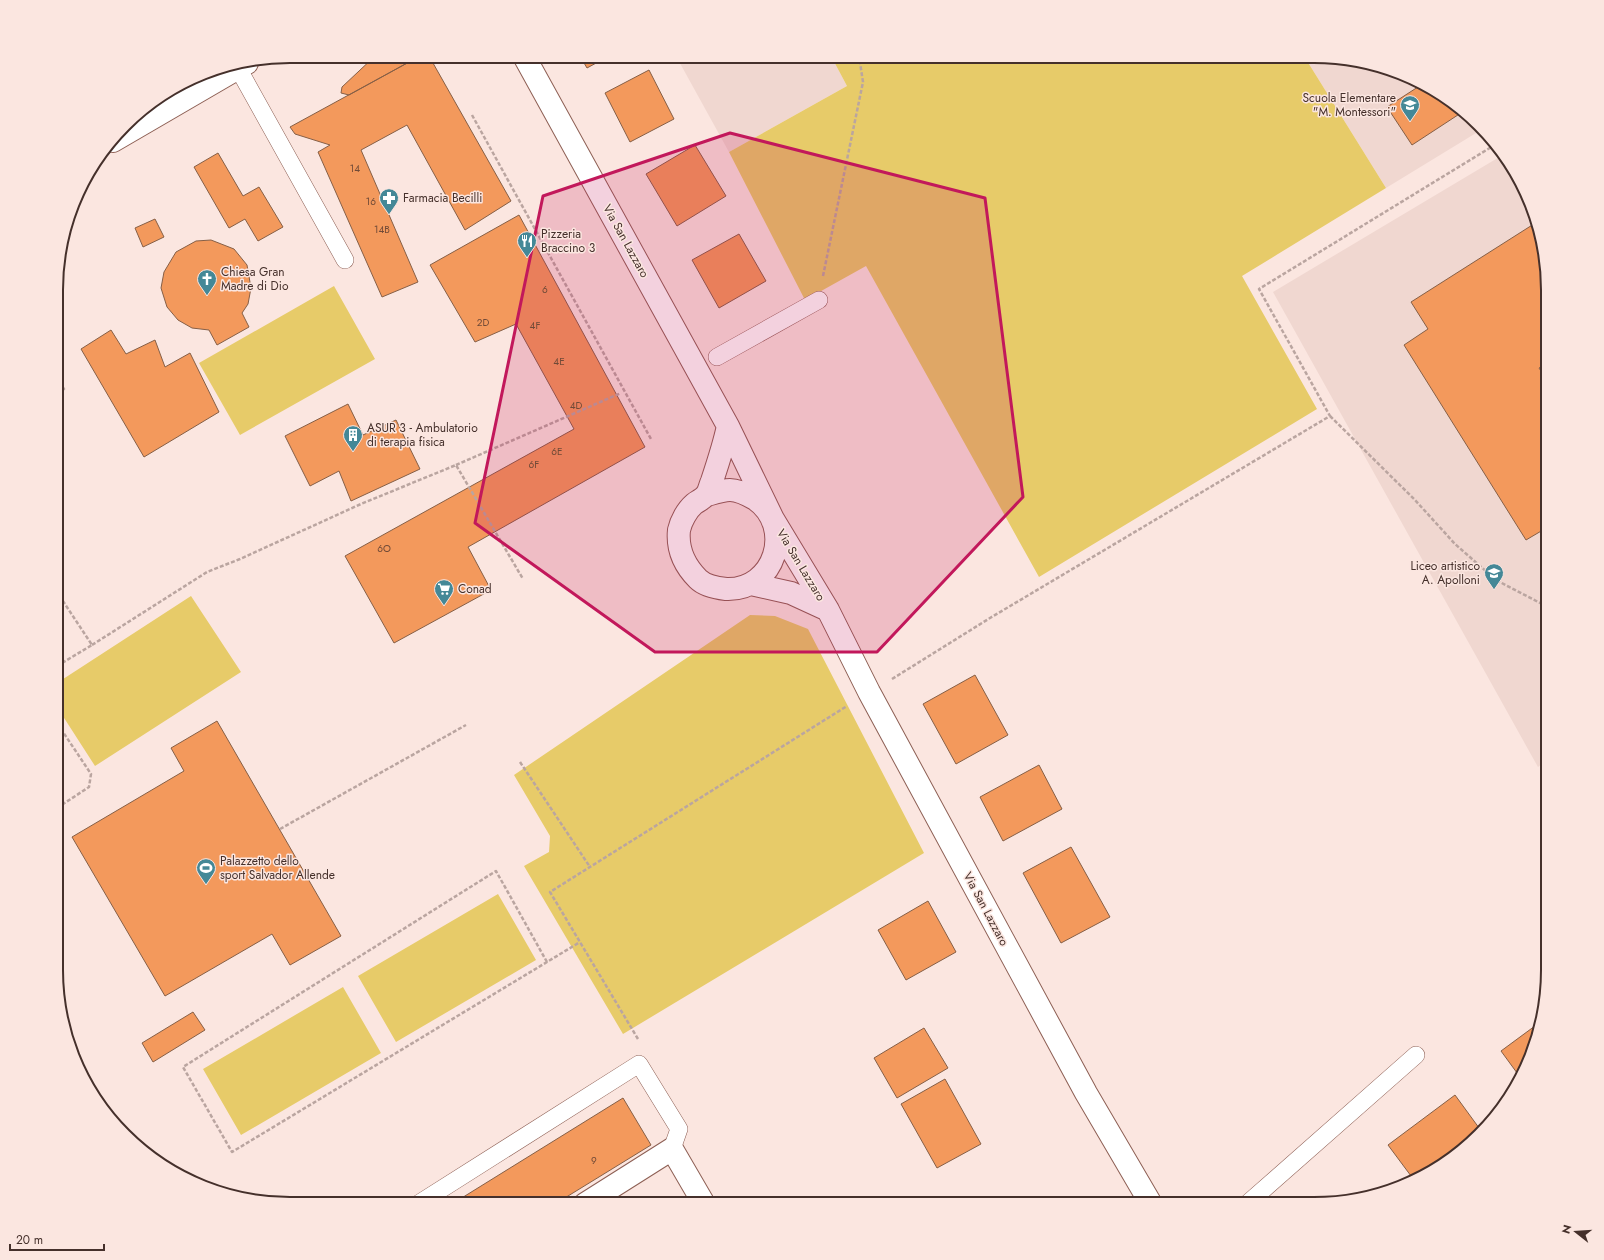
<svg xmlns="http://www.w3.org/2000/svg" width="1604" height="1260" font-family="Jost,sans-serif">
<rect width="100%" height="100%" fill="#fbe6e0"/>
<path fill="#f0d7d0" d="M676,56H831L847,86L729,152Z
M1304,56H1329L1404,74L1469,114L1481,130L1386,188Z
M1501,156L1524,187L1540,230L1548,290V759L1538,767L1273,292Z"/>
<path fill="#e7cb69" d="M831,56H1304L1386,188L1242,276L1317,409L1039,577L866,266L805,300L729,152L847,86Z
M334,286L375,359L240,435L199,363Z
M191,596L241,672L95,766L57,707V683Z
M750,615L775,616L808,629L924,853L623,1034L524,866L549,852L550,836L514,775Z
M498,894L536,960L396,1042L358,976Z
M343,987L381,1053L241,1135L203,1069Z"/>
<path fill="#f3995c" stroke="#865f46" d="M375,56H420L349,95L341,93L342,87Z
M420,56H429L511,201L465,230L407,125L361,150L418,282L382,297L318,152L330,145L295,134L290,127Z
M580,56H609L587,68Z
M649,70L674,119L630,142L605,93Z
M1421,85L1464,111L1412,145L1387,107Z
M695,145L726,196L677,226L646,174Z
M218,153L243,196L259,187L283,227L258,241L245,219L229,228L194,167Z
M519,215L645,447L468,547L491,590L394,643L345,556L574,429L516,324L475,342L430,265Z
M155,219L164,237L143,247L135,228Z
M1537,222L1540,230L1548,290V362L1539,368L1548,382V527L1526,540L1404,345L1428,329L1411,302Z
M739,234L766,281L719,308L692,260Z
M211,240L234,249L247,265L251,288L248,304L242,313L249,327L217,345L209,330L192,328L178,320L167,307L161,288L164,272L176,252L196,241Z
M111,330L126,354L155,340L165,367L190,353L219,412L144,457L81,349Z
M348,404L363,435L396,420L420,469L351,501L339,471L310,486L285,436Z
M975,675L1008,735L956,764L923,704Z
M217,721L341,936L290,965L272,934L165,996L72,837L184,771L171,748Z
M1039,765L1062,809L1003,841L980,797Z
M1071,847L1110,917L1061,943L1023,873Z
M928,901L956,952L906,980L878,930Z
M193,1012L205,1030L153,1062L142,1043Z
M1539,1023L1530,1060L1520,1077L1501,1051Z
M924,1028L948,1068L897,1098L874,1058Z
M945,1079L981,1144L937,1168L901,1104Z
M1455,1095L1482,1132L1456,1156L1414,1180L1388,1145Z
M623,1098L651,1145L555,1204H452Z"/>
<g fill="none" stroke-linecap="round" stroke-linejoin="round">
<defs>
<path id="lane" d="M238,68L345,260
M717,357L819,300
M418,1204L639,1064L679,1129L672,1149
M1247,1204L1416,1055"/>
<path id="street" d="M524,56L728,426L773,519L828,610L869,692L1086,1093L1151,1204
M113,141L247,63
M707,495C714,493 723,490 730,490C739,490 748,495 755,499C795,527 775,591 726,589C717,588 704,585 698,579C685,566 677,549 679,530C681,521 687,510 694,504C698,501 703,499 706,495C709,492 710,485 712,481C718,463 724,445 728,426
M751,584L791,593L828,610
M585,1204L672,1149L704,1204"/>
</defs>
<use href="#lane" stroke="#8d5f54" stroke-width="18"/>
<use href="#street" stroke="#8d5f54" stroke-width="24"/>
<path stroke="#baa5a0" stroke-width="2.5" stroke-dasharray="4 2" stroke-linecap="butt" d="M472,115L651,439
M823,276L863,82L859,56
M58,393L64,389L58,380
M1330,416L1415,500L1455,544L1496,580L1542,604H1548
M456,465L621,393
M92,645L207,572L240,559L361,504L456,465L523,579
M57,666L92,645L57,592
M892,679L990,618L1330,416L1259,289L1493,146
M520,762L590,867
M57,808L89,787L91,774L57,723
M280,829L466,725
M547,962L496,871L183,1067L232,1152L547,962L580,942
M638,1039L550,892L847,706"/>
<use href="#lane" stroke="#fff" stroke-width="17"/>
<use href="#street" stroke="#fff" stroke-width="22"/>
</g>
<path fill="#c2185b" fill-opacity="0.2" stroke="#c2185b" stroke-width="3" stroke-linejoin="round" d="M730,133L985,198L1023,497L877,652H655L475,523L543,196Z"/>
<defs>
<symbol id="school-pin" viewBox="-11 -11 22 30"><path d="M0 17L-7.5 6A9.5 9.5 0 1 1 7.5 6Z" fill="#448897" stroke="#fbe6e0"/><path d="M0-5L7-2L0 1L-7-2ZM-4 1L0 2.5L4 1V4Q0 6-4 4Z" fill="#fff"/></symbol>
<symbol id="pharmacy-pin" viewBox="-11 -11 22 30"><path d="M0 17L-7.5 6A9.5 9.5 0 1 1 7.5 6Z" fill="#448897" stroke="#fbe6e0"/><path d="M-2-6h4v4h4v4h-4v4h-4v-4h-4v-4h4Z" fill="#fff"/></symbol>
<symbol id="restaurant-pin" viewBox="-11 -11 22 30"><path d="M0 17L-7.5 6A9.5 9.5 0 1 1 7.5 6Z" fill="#448897" stroke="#fbe6e0"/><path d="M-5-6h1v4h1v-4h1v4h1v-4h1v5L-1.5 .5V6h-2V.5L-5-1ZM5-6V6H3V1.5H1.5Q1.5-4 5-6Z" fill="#fff"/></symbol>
<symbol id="church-pin" viewBox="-11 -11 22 30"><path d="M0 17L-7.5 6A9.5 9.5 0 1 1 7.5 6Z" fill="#448897" stroke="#fbe6e0"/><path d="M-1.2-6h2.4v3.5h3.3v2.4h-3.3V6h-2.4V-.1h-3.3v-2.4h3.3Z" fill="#fff"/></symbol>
<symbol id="building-pin" viewBox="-11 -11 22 30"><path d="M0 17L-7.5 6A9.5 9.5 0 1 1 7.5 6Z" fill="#448897" stroke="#fbe6e0"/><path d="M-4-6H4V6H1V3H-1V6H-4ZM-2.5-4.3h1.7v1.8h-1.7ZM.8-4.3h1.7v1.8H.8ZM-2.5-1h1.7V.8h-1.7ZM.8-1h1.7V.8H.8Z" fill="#fff"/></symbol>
<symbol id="supermarket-pin" viewBox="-11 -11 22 30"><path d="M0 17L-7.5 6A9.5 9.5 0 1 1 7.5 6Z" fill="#448897" stroke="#fbe6e0"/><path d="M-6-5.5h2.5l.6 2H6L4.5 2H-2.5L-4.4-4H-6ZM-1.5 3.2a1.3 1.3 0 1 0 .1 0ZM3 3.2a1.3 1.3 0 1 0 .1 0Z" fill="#fff"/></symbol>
<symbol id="stadium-pin" viewBox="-11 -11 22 30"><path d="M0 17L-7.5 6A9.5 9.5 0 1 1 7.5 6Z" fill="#448897" stroke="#fbe6e0"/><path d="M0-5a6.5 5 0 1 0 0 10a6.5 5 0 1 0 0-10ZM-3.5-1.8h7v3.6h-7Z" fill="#fff"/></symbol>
</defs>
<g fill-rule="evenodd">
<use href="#school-pin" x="1399" y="94" width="22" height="30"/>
<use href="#pharmacy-pin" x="378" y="187" width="22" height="30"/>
<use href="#restaurant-pin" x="516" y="230" width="22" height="30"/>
<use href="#church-pin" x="196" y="268" width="22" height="30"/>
<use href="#building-pin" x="342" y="424" width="22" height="30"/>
<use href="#school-pin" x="1483" y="562" width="22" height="30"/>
<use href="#supermarket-pin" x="433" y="578" width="22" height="30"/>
<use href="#stadium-pin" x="195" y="857" width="22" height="30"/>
</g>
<g text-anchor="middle" stroke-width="3" stroke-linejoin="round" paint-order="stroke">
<g font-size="10" fill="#704a37">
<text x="355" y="172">14</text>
<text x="371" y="205">16</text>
<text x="382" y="233">14B</text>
<text x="545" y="293">6</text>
<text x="483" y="326">2D</text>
<text x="535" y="329">4F</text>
<text x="559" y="365">4E</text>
<text x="576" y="409">4D</text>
<text x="557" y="455">6E</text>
<text x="534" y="468">6F</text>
<text x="384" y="552">6O</text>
<text x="594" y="1164">9</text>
</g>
<g font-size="12" fill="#45302b" stroke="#fbe6e0" text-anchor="start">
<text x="1396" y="102" text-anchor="end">Scuola Elementare<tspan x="1396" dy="14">"M. Montessori"</tspan></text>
<text x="403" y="202">Farmacia Becilli</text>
<text x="541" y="238">Pizzeria<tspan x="541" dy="14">Braccino 3</tspan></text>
<text x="221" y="276">Chiesa Gran<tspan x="221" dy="14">Madre di Dio</tspan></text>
<text x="367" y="432">ASUR 3 - Ambulatorio<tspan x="367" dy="14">di terapia fisica</tspan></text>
<text x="1480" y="570" text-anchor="end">Liceo artistico<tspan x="1480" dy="14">A. Apolloni</tspan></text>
<text x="458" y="593">Conad</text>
<text x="220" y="865">Palazzetto dello<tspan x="220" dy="14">sport Salvador Allende</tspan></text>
</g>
<g font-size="12" fill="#45302b" stroke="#fbe6e0">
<text transform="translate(626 241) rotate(61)" y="4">Via San Lazzaro</text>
<text transform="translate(801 565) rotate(59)" y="4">Via San Lazzaro</text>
<text transform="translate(986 909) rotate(62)" y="4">Via San Lazzaro</text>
</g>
</g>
<path d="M0 0H1604V1260H0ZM290 63H1314A227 227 0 0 1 1541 290V970A227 227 0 0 1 1314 1197H290A227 227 0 0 1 63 970V290A227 227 0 0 1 290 63Z" fill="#fbe6e0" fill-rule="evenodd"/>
<path fill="none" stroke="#45302b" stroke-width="2" d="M290 63H1314A227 227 0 0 1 1541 290V970A227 227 0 0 1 1314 1197H290A227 227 0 0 1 63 970V290A227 227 0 0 1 290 63Z"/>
<g transform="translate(1576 1232) rotate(287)" stroke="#fbe6e0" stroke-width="3" paint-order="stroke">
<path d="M0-3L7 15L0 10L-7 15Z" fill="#45302b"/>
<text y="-6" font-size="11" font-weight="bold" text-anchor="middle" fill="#45302b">N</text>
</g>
<path d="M10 1244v6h94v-6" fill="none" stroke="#45302b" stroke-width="2"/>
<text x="16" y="1244" font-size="12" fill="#45302b" stroke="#fbe6e0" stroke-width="3" paint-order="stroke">20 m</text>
</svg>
